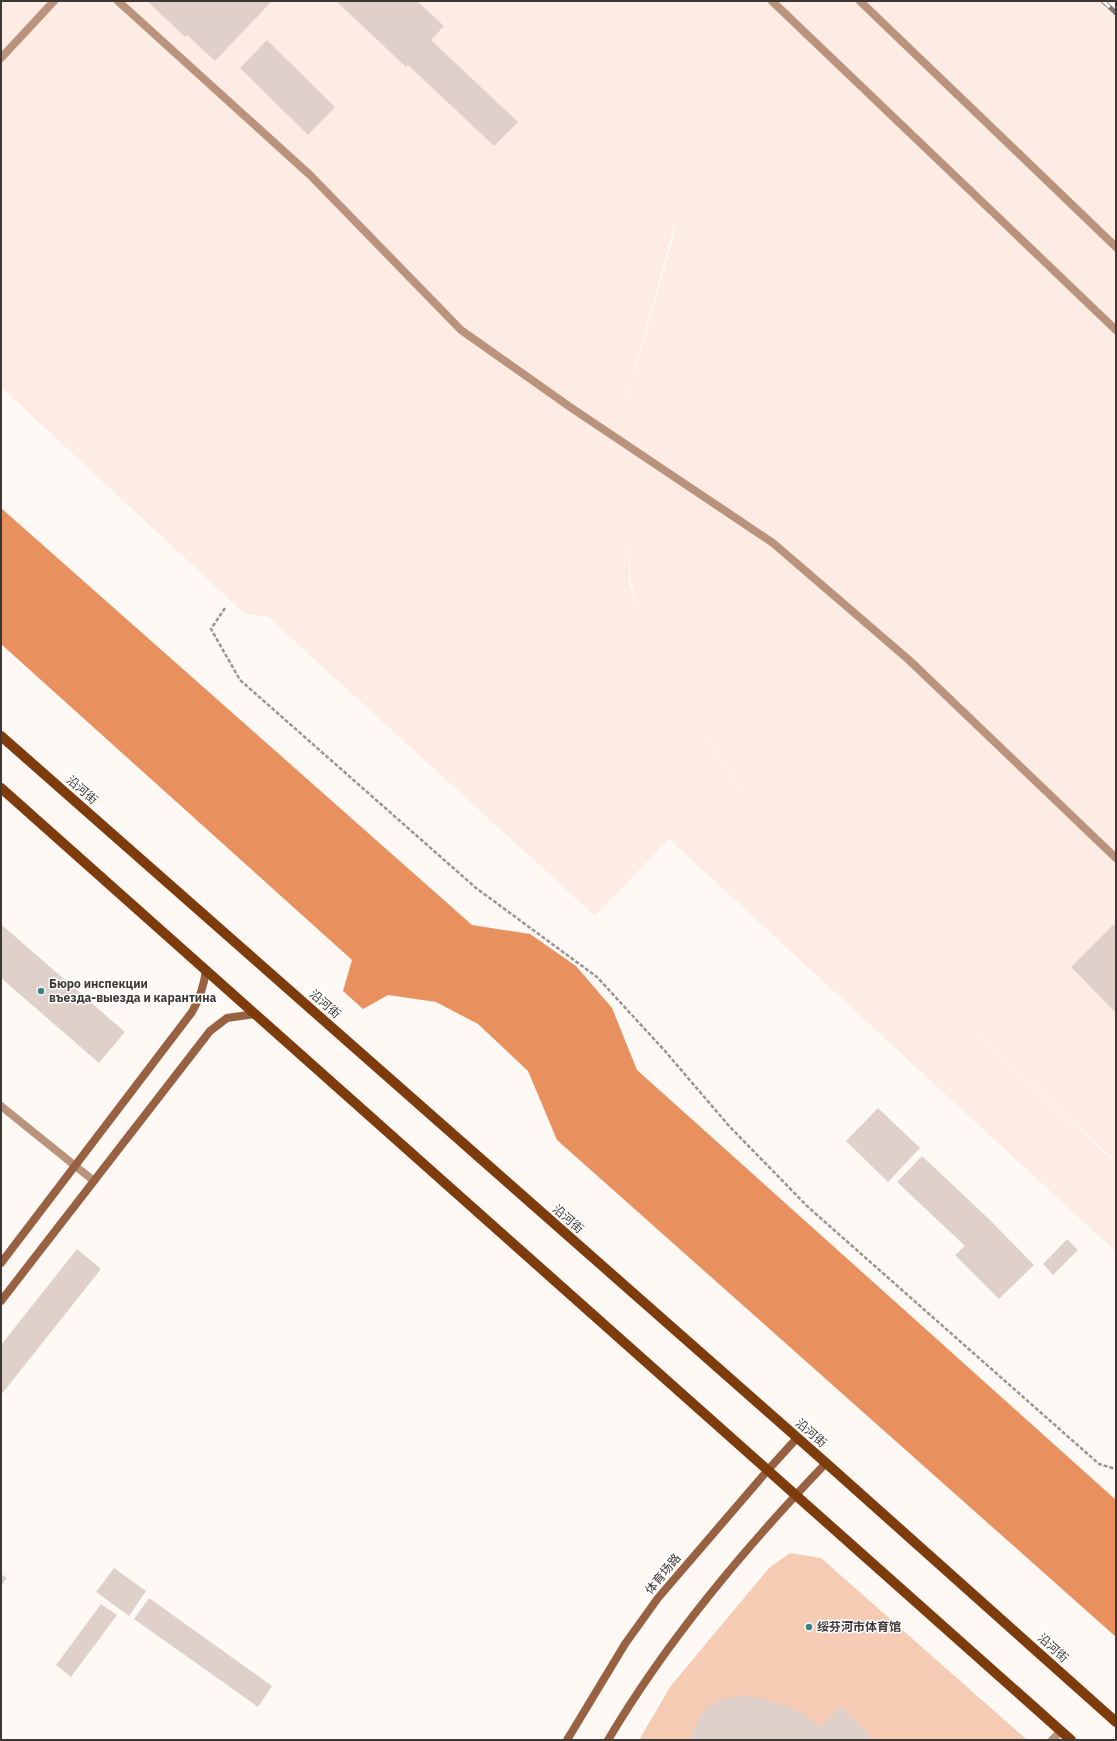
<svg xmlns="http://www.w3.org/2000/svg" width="1117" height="1741" font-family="'IBM Plex Sans','Noto Sans SC',sans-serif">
<rect width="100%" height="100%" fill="#fff9f6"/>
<path fill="#fdece3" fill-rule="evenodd" d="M1,1H1116V1160L1106,1153L946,1004L1104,1153L1116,1161V1252L669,839L595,916L268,617L245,614L1,387ZM676,215L673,238L616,437L673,231ZM629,522L630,578L639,612L629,581ZM689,706L739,789L751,803L738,789Z"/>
<path fill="#f5cbb4" d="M790,1553L821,1558L1027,1740H639L670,1687L769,1568Z"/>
<path fill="#e8915e" d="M1,508L472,925L530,934L576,966L612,1008L637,1070L1116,1500V1637L557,1140L528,1071L478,1024L436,1002L388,995L363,1009L343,991L352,960L1,644Z"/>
<path fill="#dfd1ca" d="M147,1H272L215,61L187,35L185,37Z
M336,1H417L444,26L431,40L518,122L494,146L408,65L406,67Z
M267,40L335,107L308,135L240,68Z
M1114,924L1116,926V1013L1071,967Z
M3,926L125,1032L99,1063L1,978V928Z
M878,1108L920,1148L888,1182L846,1141Z
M922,1156L990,1220L1034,1265L999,1299L955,1255L965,1246L897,1182Z
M1067,1239L1078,1250L1053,1275L1043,1264Z
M77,1249L101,1269L1,1395V1345Z
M114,1568L146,1591L129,1616L96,1592Z
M1,1574L7,1578L1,1586Z
M149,1598L272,1686L258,1707L134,1619Z
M101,1604L117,1615L71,1677L56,1665Z
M743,1696L761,1698L796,1710L820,1726L842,1706L868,1734L871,1740H690L700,1716L709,1706L723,1699Z"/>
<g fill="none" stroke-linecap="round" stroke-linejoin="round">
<path stroke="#9a9492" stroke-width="2.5" stroke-dasharray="4 2" stroke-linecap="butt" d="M225,608L211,629L240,680L476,888L597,977L665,1051L729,1126L808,1207L1099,1464L1116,1469"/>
<path stroke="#ba937d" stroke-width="8" d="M118,1L310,175L461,330L570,407L773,543L909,660L1116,858
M772,1L1116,330
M860,1L1116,247
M1,58L54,1
M1052,1740L1061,1731"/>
<path stroke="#ba937d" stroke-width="8" d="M1,1106L94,1181"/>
<path stroke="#986141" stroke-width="8" d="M1,1263L192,1012C200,998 204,986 206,970
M1,1301L210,1031L227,1018L255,1014
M567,1740L625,1644L658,1598L767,1471L797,1438
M608,1740C668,1639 745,1548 826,1463"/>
<path stroke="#7e3c0d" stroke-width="10" d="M1,736L826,1463L1116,1722
M1,788L1071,1740"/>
<defs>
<path id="rail" d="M1103,1L1116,13"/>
</defs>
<use href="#rail" stroke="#7d7775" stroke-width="4.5"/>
<use href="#rail" stroke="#fff" stroke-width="3" stroke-dasharray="9" stroke-linecap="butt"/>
</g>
<g fill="#388185" stroke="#fff" stroke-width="1.5">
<circle cx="41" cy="991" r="4"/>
<circle cx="809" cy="1627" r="4"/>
</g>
<g text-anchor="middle" stroke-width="3" stroke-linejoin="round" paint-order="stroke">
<g font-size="12" fill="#3c3634" stroke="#fff">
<text transform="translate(82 790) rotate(41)" y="4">沿河街</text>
<text transform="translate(325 1004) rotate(41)" y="4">沿河街</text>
<text transform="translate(568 1219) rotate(41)" y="4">沿河街</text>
<text transform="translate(811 1433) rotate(41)" y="4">沿河街</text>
<text transform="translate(663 1574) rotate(-51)" y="4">体育场路</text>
<text transform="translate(1053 1648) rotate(42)" y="4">沿河街</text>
</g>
<g font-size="12" font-weight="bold" fill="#3c3634" stroke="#fff" text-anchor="start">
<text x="49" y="988">Бюро инспекции<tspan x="49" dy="14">въезда-выезда и карантина</tspan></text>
<text x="817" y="1631">绥芬河市体育馆</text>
</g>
</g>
<rect width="1117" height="1741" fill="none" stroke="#3c3634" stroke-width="4"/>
</svg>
